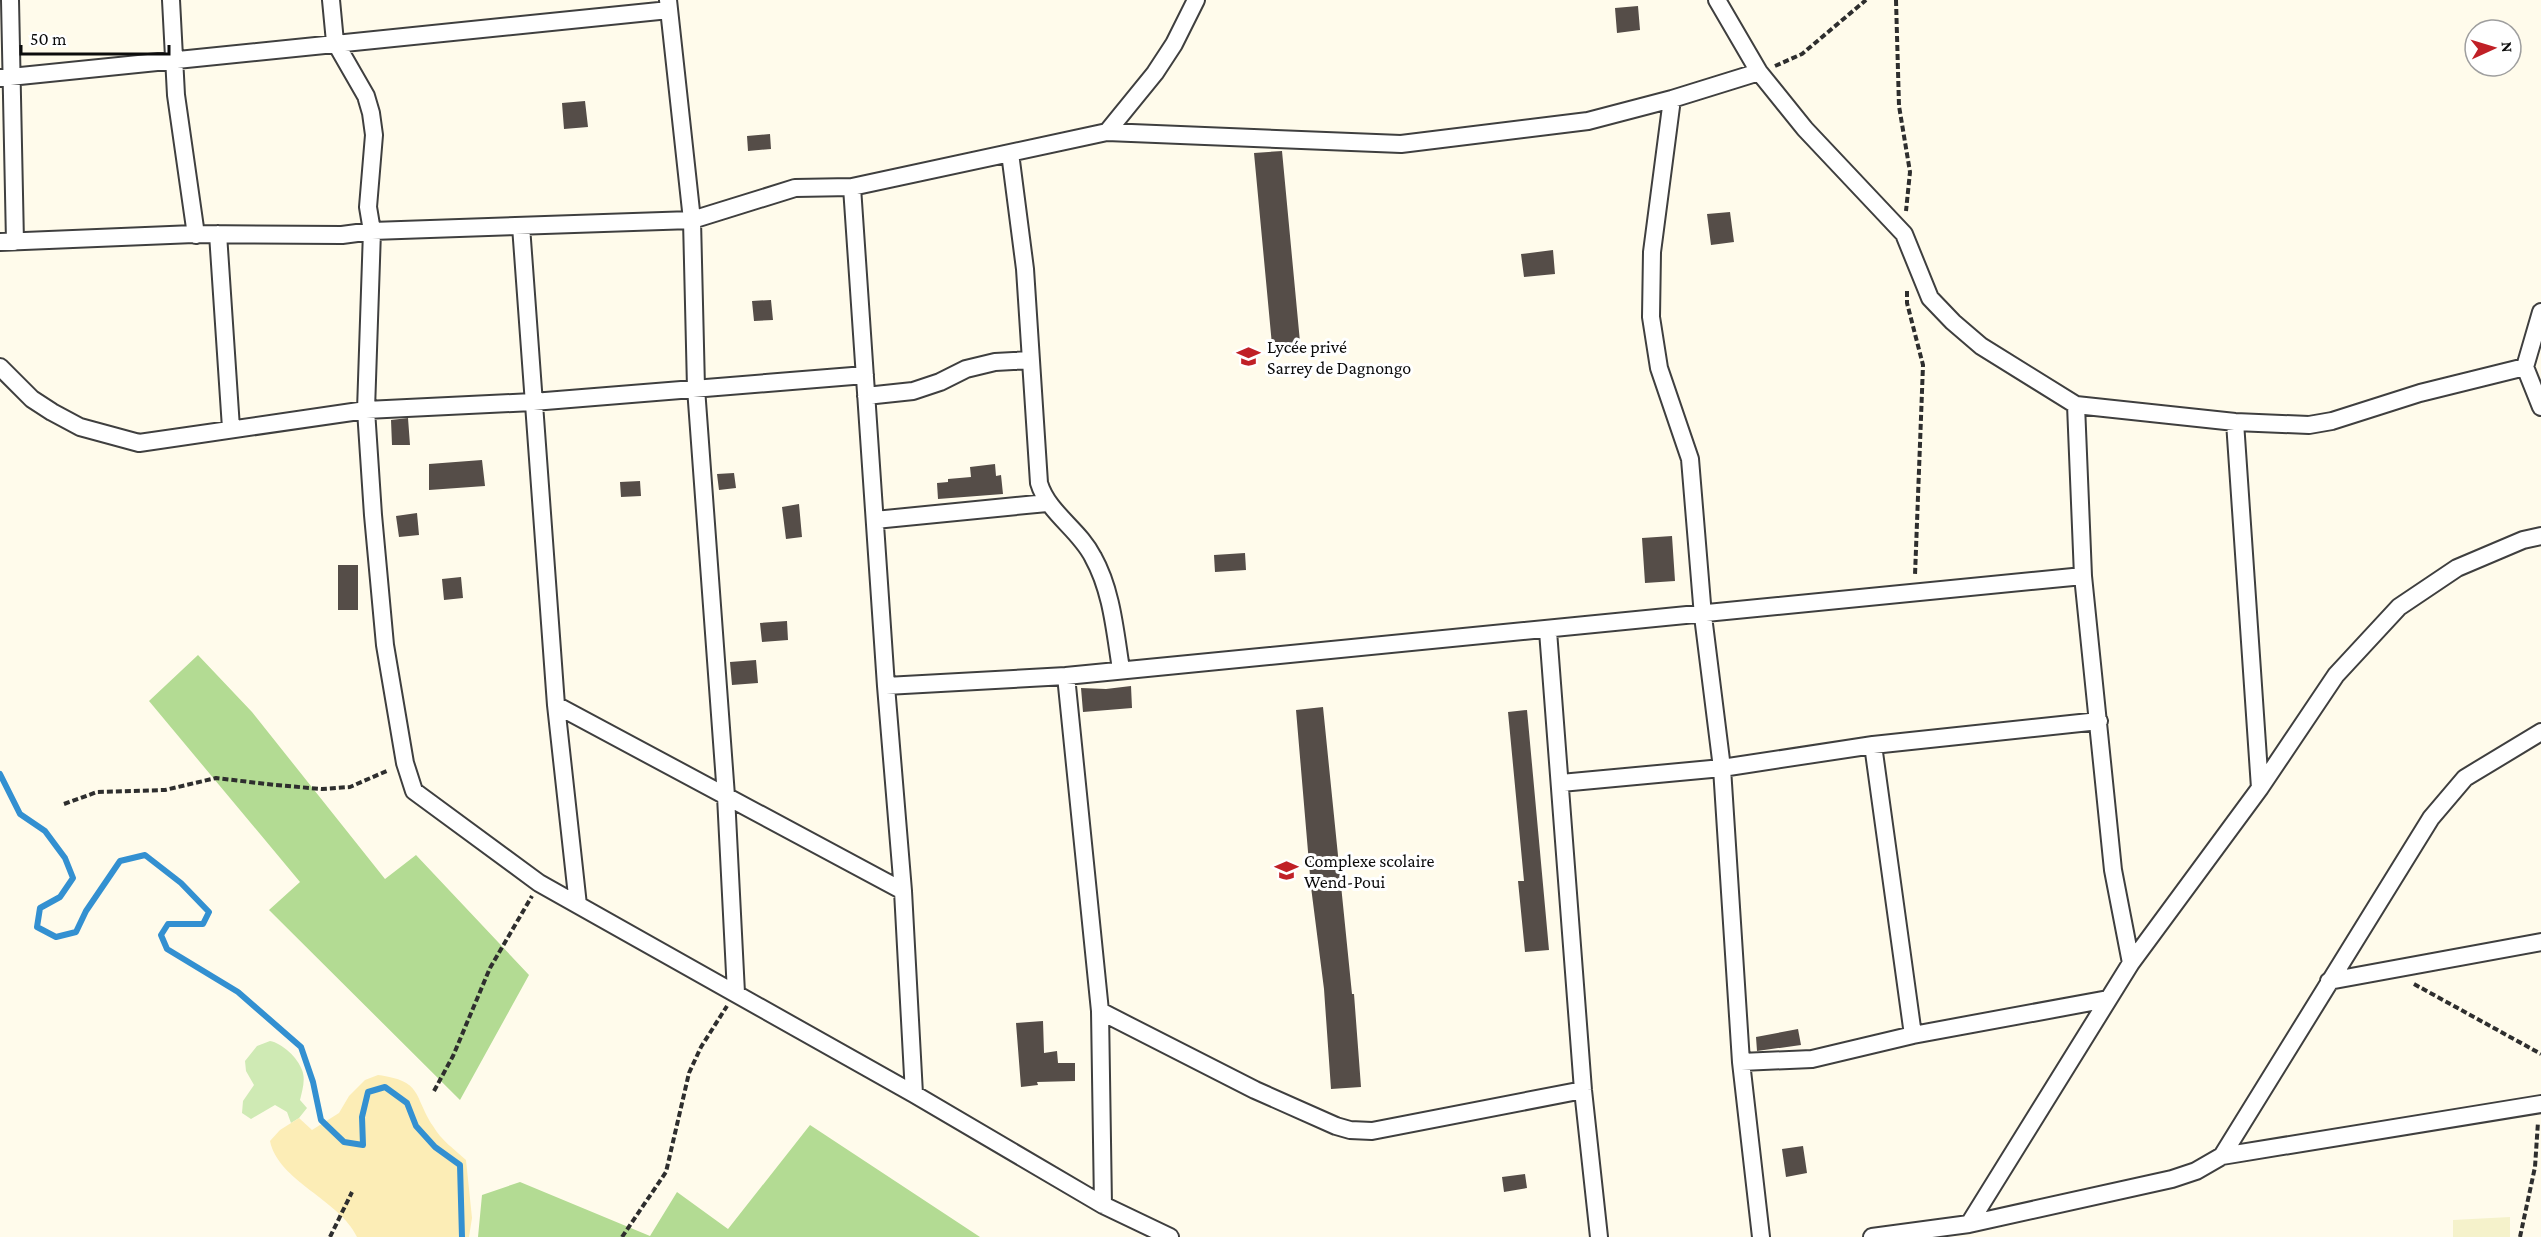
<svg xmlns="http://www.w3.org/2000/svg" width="2541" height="1237" font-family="'Crimson Pro',serif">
<rect width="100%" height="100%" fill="#fffbeb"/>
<path fill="#f5f2cb" d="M2510,1217V1237H2453V1220Z"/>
<path fill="#cfeab4" d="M270,1041C282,1043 298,1058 302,1070C306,1080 302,1091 300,1100L307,1108L299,1118L291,1123L287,1112L275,1105L251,1119L242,1113L243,1101L254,1085L246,1071L245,1061L257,1046Z"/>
<path fill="#b3db93" d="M198,655L252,712L385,879L416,855L529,975L460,1100L269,910L300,882L149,701Z
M810,1125L980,1237H478L482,1195L520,1182L650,1236L677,1192L728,1229Z"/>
<path fill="#fcedb6" d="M378,1075C423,1081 413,1095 433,1126C441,1140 454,1149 466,1160L472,1218L469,1237H357C340,1200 278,1181 270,1141L280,1130L299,1118L312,1130L339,1113L349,1096L365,1080Z"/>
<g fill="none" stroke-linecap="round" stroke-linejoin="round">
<path stroke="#3390d1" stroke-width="6" d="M0,774L20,814L45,831L65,858L73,878L60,897L40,908L37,927L56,937L76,932L86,911L120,861L145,855L181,883L209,912L203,924H168L161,935L167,949L238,992L301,1047L313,1082L321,1120L344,1142L363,1145L362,1117L368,1092L385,1087L407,1103L416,1126L435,1147L460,1165L462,1237"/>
</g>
<path fill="#554d48" d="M1638,6L1640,30L1617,33L1615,8Z
M585,101L588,127L564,129L562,103Z
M770,134L771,149L748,151L747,136Z
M1282,151L1300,342L1272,345L1254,153Z
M1730,212L1734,242L1711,245L1707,214Z
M1553,250L1555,274L1524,277L1521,254Z
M771,300L773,320L754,321L752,301Z
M408,418L410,445H392L391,420Z
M482,460L485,486L429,490V464Z
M995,464L996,476L1001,475L1003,494L938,499L937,483L948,482V479L971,477L970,467Z
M734,473L736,488L719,490L717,474Z
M640,481L641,496L621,497L620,482Z
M799,504L802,537L786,539L782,507Z
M417,513L419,535L399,537L396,516Z
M1672,536L1675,581L1645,583L1642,538Z
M1245,553L1246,570L1215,572L1214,555Z
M338,565H358V610H338Z
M461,577L463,598L444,600L442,579Z
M787,621L788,640L762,642L760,623Z
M756,660L758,683L732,685L730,662Z
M1131,686L1132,708L1083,712L1081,688L1106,689Z
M1323,707L1352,994H1354L1361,1087L1331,1089L1324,989L1311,887L1296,710Z
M1527,710L1549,950L1525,952L1518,881H1524L1508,712Z
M1043,1021L1044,1053L1057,1051L1058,1063H1075V1081L1037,1082L1038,1085L1021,1087L1016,1023Z
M1798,1029L1801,1045L1757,1051L1756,1037Z
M1803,1146L1807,1173L1786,1177L1782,1149Z
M1525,1174L1527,1188L1504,1192L1502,1177Z"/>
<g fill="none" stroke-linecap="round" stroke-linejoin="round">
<defs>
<path id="street" d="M10,0L15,242
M171,0L176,95L196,235
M331,0L335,42L366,96L371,113L374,135L368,207L372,231L366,410L373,515L385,645L405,763L414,791L539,883L914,1094L1103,1205L1170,1237
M668,0L692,220L696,388L726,796L736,993
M1717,0L1759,72L1805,129L1904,234L1930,298L1953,322L1981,346L2076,405L2235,422L2309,425L2332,421L2420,393L2525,367L2541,312
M0,78L669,10
M1672,99L1652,252L1651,317L1659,368L1690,459L1703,616L1722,768L1741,1062L1761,1237
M1107,132L1401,144L1588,121L1672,99L1759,72
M1010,153L1025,269L1039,483C1048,513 1079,529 1093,557C1112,591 1115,632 1121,669
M852,187L886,686L903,891L914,1094
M521,226L556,705L578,905
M218,234L231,428
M0,242L194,234L342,235L372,231L692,220L795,188L852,187L1107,132L1155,73L1174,44L1196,0
M0,367L32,399L52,412L80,427L139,443L366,410L533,402L865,375
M2525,367L2541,407
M866,396L913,391L940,382L966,369L995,362L1029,360
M2076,405L2083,576L2113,870L2131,963
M2235,422L2260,788
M875,520L1047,503
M1548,631L1583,1090L1599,1237
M1066,676L1100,1011L1103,1205
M886,686L1066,676L2083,576
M556,705L903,891
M1873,745L1913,1035
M1561,783L1722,768L1873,745L2099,721
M2329,981L2541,942
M1100,1011L1255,1090L1336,1126L1350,1130L1372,1131L1583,1090
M1741,1062L1812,1059L1913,1035L2108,999
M2222,1156L2431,818L2465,778L2541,732
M1969,1224L2131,963L2260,788L2336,675L2399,607L2457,568L2523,540L2541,536
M1872,1237L1969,1224L2172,1179L2196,1171L2222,1156L2541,1104"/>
</defs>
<use href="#street" stroke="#3f3f3f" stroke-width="20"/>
<path stroke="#2e2e2e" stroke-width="4" stroke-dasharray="6 3" stroke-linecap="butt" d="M1896,0L1899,106L1910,172L1906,211
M1775,66L1802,54L1866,0
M1907,291V303L1923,365L1915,575
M64,804L97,792L165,790L216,778L275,785L322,789L350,787L389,770
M2414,984L2541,1054
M434,1091L453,1056L490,968L532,896
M330,1237L352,1192
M622,1237L666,1172L689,1073L701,1047L727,1006
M2520,1237L2535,1167L2538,1122"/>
<use href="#street" stroke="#fff" stroke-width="16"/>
</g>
<defs>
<symbol id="school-bare" viewBox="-9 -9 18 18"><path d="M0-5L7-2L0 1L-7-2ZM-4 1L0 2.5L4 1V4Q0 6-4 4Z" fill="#c02026" stroke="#fff" stroke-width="2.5" paint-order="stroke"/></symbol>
</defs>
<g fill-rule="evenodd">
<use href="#school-bare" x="1232" y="340" width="33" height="33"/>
<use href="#school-bare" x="1270" y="854" width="33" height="33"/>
</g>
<g text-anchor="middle" stroke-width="6" stroke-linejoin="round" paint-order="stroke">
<g font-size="18" fill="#0c0c0c" stroke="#fff" text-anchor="start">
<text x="1267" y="353">Lycée privé<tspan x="1267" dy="21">Sarrey de Dagnongo</tspan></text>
<text x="1304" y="867">Complexe scolaire<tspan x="1304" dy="21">Wend-Poui</tspan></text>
</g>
</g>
<g transform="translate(2493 48) rotate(86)"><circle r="28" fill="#ffffff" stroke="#9e9e9e" stroke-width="1.5"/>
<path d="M0-4.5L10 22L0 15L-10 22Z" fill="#c02026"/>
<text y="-9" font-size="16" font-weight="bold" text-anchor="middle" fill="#0c0c0c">N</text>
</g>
<path d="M21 45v9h148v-9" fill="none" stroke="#0c0c0c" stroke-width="3"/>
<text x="30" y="45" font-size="18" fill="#0c0c0c" stroke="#ffffff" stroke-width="4.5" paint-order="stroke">50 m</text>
</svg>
